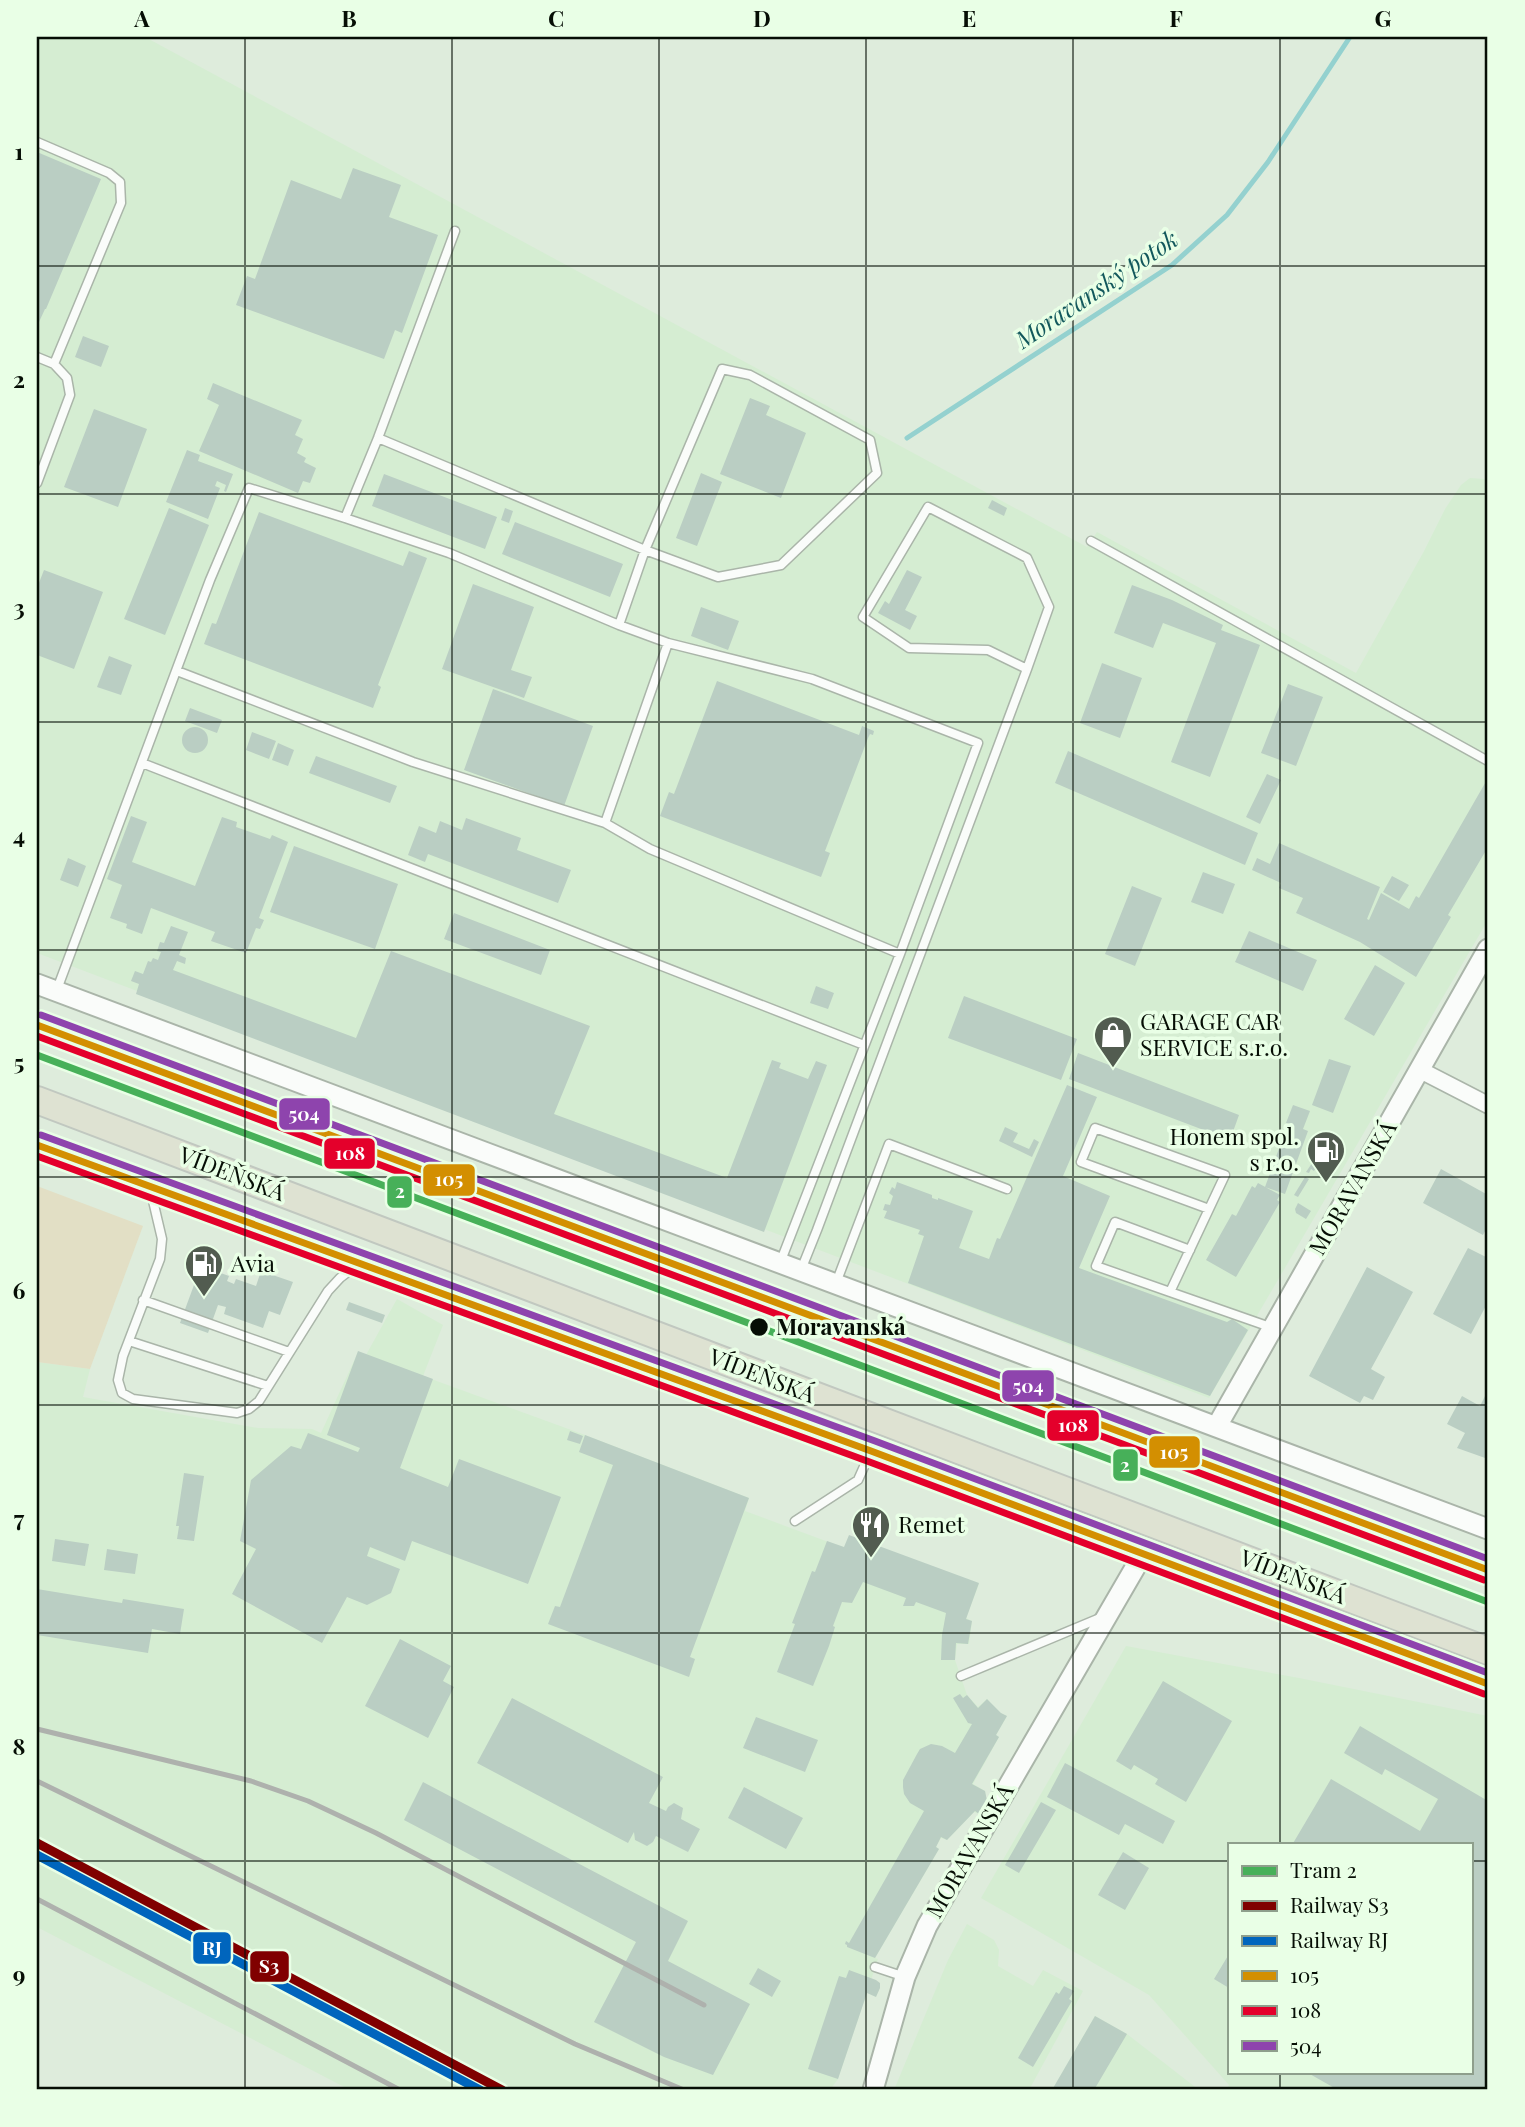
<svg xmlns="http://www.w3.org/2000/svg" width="1525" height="2127" font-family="'Playfair Display',serif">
<rect width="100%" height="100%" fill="#deecdc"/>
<path fill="#d5edd2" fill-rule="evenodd" d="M37,37H145L1087,547L1097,532L1356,673L1423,553L1445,509L1461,485L1470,478L1484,479L1488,482V920L1209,1398L37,953Z
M397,1299L443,1325L423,1376L585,1435L749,1498L745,1511L866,1556L871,1544L979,1584L966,1618L972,1621L969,1644H957L955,1660L967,1695L978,1707L987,1699L1000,1713L1007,1716L996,1735L999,1737L973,1784L985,1791L987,1801L979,1814L974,1812L947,1840L941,1838L936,1847L939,1849L875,1958L878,1959L838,2079L830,2090H350L37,1927V1362L90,1369L83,1397L258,1428L312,1429L321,1433L358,1352L366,1355Z
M1126,1646L1299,1678L1488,1716V2090H1226L1229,2085L1149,1995L981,1898ZM1229,1845H1471V2073H1229Z
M967,1924L994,1940L999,1950L998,1966L1033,1986L1043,1970L1083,1991L1029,2090H894L948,1960Z
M1095,2016L1127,2034L1199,2090H1052Z"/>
<path fill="#e2dfc5" d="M37,1186L143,1226L90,1369L37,1362Z"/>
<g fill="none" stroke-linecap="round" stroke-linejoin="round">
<path stroke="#94d1cf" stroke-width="5" d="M907,438L1172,265L1227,215L1268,162L1350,37"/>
</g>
<path fill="#bacec3" d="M37,152L101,179L46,309H45L39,322L37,321Z
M353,168L401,185L389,217L438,235L402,333L395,330L384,359L236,305L247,276L255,279L291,180L341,199Z
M83,336L109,346L101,367L75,357Z
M213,383L302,420L295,435L303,439L297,453L306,458L304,462L316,468L310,483L303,481L298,493L199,451L219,405L207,399Z
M750,398L770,406L766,415L806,433L781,498L720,474Z
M94,409L147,429L118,507L64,487Z
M187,450L200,455L198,461L233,474L226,492L224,491L226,485L217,481L215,486L220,488L208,519L166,502Z
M701,473L722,482L697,546L676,538Z
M384,474L497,517L485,549L372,506Z
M992,500L1007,508L1004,516L988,508Z
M169,508L209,525L165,635L124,619Z
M505,508L513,511L509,523L501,520Z
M259,512L403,566L409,551L427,558L378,685L381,687L373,708L204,644L212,623L216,624Z
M515,522L623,564L610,597L502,554Z
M44,570L103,592L74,669L37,655V588Z
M907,570L922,577L905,610L917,616L910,630L878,613L885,601L889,604Z
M473,584L534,607L511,670L532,677L524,698L442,669Z
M1132,585L1172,600L1223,625L1221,630L1260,645L1210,777L1171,762L1216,643L1163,623L1153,648L1114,633Z
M701,607L739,621L728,650L691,636Z
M109,656L132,665L121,695L97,687Z
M1102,663L1142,678L1120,738L1080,723Z
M717,681L859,735L862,726L874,731L873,735L870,734L868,738L825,851L830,853L821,877L660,816L669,792L674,794Z
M1288,684L1323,697L1296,766L1261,753Z
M493,689L593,726L564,806L464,770Z
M190,708L222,720L217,733L185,721Z
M182 740a13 13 0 1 1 26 0a13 13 0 1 1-26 0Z
M252,732L276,741L269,759L246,750Z
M278,743L294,750L288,766L272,760Z
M1068,751L1258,833L1245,865L1055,783Z
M316,756L397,786L390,803L309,773Z
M1267,774L1281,780L1260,824L1246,817Z
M1488,778V847L1448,915L1451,917L1416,977L1360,942L1296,913L1303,898L1279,888L1281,883L1252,870L1257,858L1270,864L1279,843L1380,887L1367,919L1369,920L1381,893L1409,909L1416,896L1419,898Z
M131,816L147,822L132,862L195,886L222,817L237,822L236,827L270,839L272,835L288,842L259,918L264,920L260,929L256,928L246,953L211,941L215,932L151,908L142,934L126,928L127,924L110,918L122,885L107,879Z
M466,818L521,838L517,850L571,870L558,903L428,854L425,862L408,855L419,826L436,833L440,821L462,830Z
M294,846L398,884L375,949L270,912Z
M68,858L86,866L78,887L60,880Z
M1203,872L1235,884L1223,914L1191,902Z
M1392,876L1409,885L1399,901L1383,892Z
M1132,886L1162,898L1135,966L1105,954Z
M454,913L550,950L541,975L444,939Z
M171,926L188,932L179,955L186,958L185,964L177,961L173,970L356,1038L391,951L590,1026L554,1114L727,1178L772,1060L781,1063L779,1068L808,1079L816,1061L827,1065L764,1232L136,994L139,984L131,981L135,971L143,974L148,961L151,962L153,958L158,960L161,952L157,951L160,942L164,943Z
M1249,931L1317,960L1303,991L1235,962Z
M1375,965L1405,983L1374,1036L1344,1019Z
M816,986L834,993L828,1009L810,1003Z
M964,996L1077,1039L1061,1080L948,1038Z
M1078,1053L1239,1115L1230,1140L1069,1079Z
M1329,1059L1351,1066L1333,1113L1312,1105Z
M1067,1085L1097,1097L1063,1176L1110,1196L1079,1268L1227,1322L1232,1319L1248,1330L1210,1396L908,1283L924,1236L918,1234L920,1230L884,1218L887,1211L883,1210L885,1204L890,1205L893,1196L889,1193L892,1187L895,1189L897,1182L932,1195V1198L938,1200V1198L973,1211L959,1248L989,1259L997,1238L1000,1239Z
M1293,1105L1310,1111L1303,1129L1308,1131L1285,1194L1265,1187L1288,1124L1286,1123Z
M1005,1127L1018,1133L1013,1142L1029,1149L1034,1139L1039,1142L1032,1157L999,1141Z
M1323,1147L1327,1150L1314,1171L1311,1169L1309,1173L1306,1172Z
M1441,1169L1488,1195V1225L1483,1235L1423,1203Z
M1305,1177L1309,1179L1298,1197L1294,1195Z
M1258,1183L1280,1195L1277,1200L1280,1202L1236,1277L1206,1260L1232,1214L1236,1216L1252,1186L1255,1188Z
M1298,1203L1311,1211L1306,1219L1296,1213L1295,1209Z
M1468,1248L1488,1258V1302L1471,1334L1433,1314Z
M201,1266L229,1276L227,1281L234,1284L236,1279L256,1286L261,1271L293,1282L280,1315L269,1311L263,1328L224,1314L226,1307L218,1305L208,1333L180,1323Z
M1367,1267L1413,1292L1371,1369L1385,1377L1373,1400L1364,1396L1360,1403L1309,1376Z
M349,1302L385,1315L382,1323L346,1310Z
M358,1351L433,1379L400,1468L448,1487L459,1459L561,1497L528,1584L412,1541L405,1561L370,1547L367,1556L400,1569L391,1593L367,1605L347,1597L322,1643L232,1594L256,1549L240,1541L251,1480L291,1446L301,1449L308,1433L358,1452L360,1448L327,1435Z
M1488,1390V1459L1457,1448L1465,1433L1447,1424L1462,1396L1480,1406Z
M570,1431L583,1436L580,1444L567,1440Z
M585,1435L749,1498L690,1657L695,1659L689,1677L548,1624L555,1606L560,1607L613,1465L579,1452Z
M184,1473L204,1476L194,1541L177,1539L179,1526H176Z
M849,1535L979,1583L966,1619L972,1621L968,1644L956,1643L955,1660H941L942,1635L946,1613L916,1602L914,1606H903L906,1598L863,1582L852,1603L842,1602L833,1626L835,1627L829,1646L813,1686L777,1672L795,1624L792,1623L812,1571L815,1572L827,1541L844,1547Z
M55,1539L89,1544L85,1566L52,1561Z
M107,1549L138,1554L135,1574L104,1570Z
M37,1589L122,1603L123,1599L184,1609L180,1634L152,1629L148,1653L37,1635Z
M400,1639L451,1666L443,1681L454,1687L428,1738L365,1706Z
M1163,1681L1232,1721L1186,1802L1155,1784L1158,1779L1134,1765L1131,1770L1116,1761Z
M960,1694L963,1698L967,1695L978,1708L987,1699L1001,1713L1007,1716L996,1735L999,1737L972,1784L985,1791L987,1801L979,1814L975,1811L947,1840L941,1837L936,1847L939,1849L875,1958L847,1947V1945L845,1944L846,1941L849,1943L924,1811L910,1803L904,1794L903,1787V1780L917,1754L920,1749L931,1744L942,1746L955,1753L972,1724L968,1723L953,1698Z
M512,1698L663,1777L649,1803L666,1811L668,1807L674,1803L683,1808L681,1819L700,1829L688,1852L656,1836L653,1842L647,1846L635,1840L634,1832L628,1843L477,1763Z
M756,1717L818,1740L805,1772L743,1748Z
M1360,1726L1488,1801V2090H1338L1308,2073H1471V1845H1292L1331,1779L1420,1831L1438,1799L1385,1769L1382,1775L1344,1753Z
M1065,1763L1175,1821L1163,1844L1125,1824L1119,1835L1047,1797Z
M423,1782L688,1921L668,1961L750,2004L713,2075L664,2057L594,2022L636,1942L404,1820Z
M744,1787L803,1818L786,1849L728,1818Z
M1041,1802L1056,1810L1019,1873L1005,1865Z
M1123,1852L1149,1868L1125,1910L1098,1895Z
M1229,1954V1988L1214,1979Z
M758,1968L781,1981L772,1997L749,1984Z
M849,1970L876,1980L880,1983V1988L876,1997L867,1993L838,2079L808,2069L839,1976L846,1978Z
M1064,1986L1074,1991L1069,1999L1072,2001L1033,2067L1018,2058L1056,1992L1059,1994Z
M1095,2016L1127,2034L1094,2090H1052Z"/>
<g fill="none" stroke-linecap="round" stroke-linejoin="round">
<defs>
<path id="service" d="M37,142L109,173L120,182L121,203L54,364
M37,357L54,364L67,378L70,395L37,483
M378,438L645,550L718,577L781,565L877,473L870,440L750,375L722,369L645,550L619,625
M345,518L378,438L455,231
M1091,541L1488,761
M177,671L413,762L605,823L650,849L900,954
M142,763L864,1045
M605,823L668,643
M56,992L210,580L249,488L345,518L449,553L619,625L668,643L812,679L978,743L900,954L780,1263
M150,1188L162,1239L160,1259L123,1356L118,1380L122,1393L133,1399L237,1413L249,1409L259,1401L328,1291L340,1278L357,1265
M1209,1209L1081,1162L1095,1128L1225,1175L1170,1292L1273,1328
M801,1270L817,1230L1027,669L1049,607L1027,558L928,507L863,617L909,648L988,650L1027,669
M836,1283L889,1144L1007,1189
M1170,1292L1096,1266L1115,1222L1190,1250
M143,1300L289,1352
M129,1341L268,1386
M795,1521L858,1480L871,1451
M961,1676L1100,1618
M875,1967L905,1977"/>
<path id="minor" d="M1420,1070L1488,1105"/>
<path id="tertiary" d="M37,984L1488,1529
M37,1145L871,1451L1488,1684
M1217,1426L1488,949
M873,2090L905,1977L927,1926L1143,1554"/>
<path id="trunk" d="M37,1025L1488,1570
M37,1100L1488,1651"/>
</defs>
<use href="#service" stroke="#aab5a9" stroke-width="11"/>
<use href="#minor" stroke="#aab5a9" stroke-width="19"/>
<use href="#tertiary" stroke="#aab5a9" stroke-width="23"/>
<use href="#trunk" stroke="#c1c8c0" stroke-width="30"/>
<use href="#service" stroke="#fafcfa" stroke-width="8"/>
<use href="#minor" stroke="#fafcfa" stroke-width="16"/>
<use href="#tertiary" stroke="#fafcfa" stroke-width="19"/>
<use href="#trunk" stroke="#dee2d2" stroke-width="26"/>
<path stroke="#aeb1ad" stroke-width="5" d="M37,1729L251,1781L308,1801L376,1833L704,2005
M37,1781L575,2044L684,2090
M37,1899L400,2090"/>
<defs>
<path id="bus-1" d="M37,1025L1488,1570
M37,1145L871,1451L1488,1684"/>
<path id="bus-2" d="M37,1036L1484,1580
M37,1156L867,1461L1484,1694"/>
<path id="bus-3" d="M41,1015L1488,1559
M41,1135L875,1441L1488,1673"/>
</defs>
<use href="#bus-1" stroke="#e9ffe6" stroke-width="12"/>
<use href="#bus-2" stroke="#e9ffe6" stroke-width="12"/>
<use href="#bus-3" stroke="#e9ffe6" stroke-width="12"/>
<use href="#bus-1" stroke="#d38f01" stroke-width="7"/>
<use href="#bus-2" stroke="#e4002b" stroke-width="7"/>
<use href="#bus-3" stroke="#8e44ad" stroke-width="7"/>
<defs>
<path id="rail-1" d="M37,1843L502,2090"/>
<path id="rail-2" d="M37,1855L480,2090"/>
</defs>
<use href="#rail-1" stroke="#e9ffe6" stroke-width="14"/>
<use href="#rail-2" stroke="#e9ffe6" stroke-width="14"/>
<use href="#rail-1" stroke="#800000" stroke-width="9"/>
<use href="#rail-2" stroke="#0065bd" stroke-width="9"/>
<defs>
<path id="tram-1" d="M37,1055L1488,1602"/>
</defs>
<use href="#tram-1" stroke="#e9ffe6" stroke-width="12"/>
<use href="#tram-1" stroke="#47b059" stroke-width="7"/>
</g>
<path fill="none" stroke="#060e05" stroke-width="2" stroke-opacity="0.55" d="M245,37V2090M452,37V2090M659,37V2090M866,37V2090M1073,37V2090M1280,37V1845M37,266H1488M37,494H1488M37,722H1488M37,950H1488M37,1177H1488M37,1405H1488M37,1633H1488M37,1861H1229M1471,1861H1488M1280,2073V2090"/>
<defs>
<symbol id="shop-pin" viewBox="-11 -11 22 30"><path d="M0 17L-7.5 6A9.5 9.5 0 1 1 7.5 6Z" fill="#525c50" stroke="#e9ffe6"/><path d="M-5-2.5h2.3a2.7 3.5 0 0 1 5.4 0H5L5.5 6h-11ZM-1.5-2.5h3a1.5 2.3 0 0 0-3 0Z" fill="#fff"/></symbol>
<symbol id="fuel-pin" viewBox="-11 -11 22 30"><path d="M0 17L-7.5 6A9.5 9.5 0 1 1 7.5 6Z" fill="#525c50" stroke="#e9ffe6"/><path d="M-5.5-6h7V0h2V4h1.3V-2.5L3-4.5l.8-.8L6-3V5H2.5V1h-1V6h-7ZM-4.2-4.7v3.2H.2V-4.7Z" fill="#fff"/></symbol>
<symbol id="restaurant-pin" viewBox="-11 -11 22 30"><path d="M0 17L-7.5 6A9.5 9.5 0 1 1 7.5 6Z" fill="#525c50" stroke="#e9ffe6"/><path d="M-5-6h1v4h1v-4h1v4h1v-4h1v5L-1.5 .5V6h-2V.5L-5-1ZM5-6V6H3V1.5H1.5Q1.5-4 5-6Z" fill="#fff"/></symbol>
</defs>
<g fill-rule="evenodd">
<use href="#shop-pin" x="1091" y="1013" width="44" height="60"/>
<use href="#fuel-pin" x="1304" y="1128" width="44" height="60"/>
<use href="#fuel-pin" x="182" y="1242" width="44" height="60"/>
<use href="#restaurant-pin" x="849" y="1503" width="44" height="60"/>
</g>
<circle fill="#060e05" stroke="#e9ffe6" stroke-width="2.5" cx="759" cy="1327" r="10"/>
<g text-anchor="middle" stroke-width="7" stroke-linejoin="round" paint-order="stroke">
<g font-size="23" fill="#060e05" stroke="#e9ffe6" text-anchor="start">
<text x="1140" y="1030">GARAGE CAR<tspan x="1140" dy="26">SERVICE s.r.o.</tspan></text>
<text x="1299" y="1145" text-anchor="end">Honem spol.<tspan x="1299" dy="26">s r.o.</tspan></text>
<text x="231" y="1272">Avia</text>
<text x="898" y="1533">Remet</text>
</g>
<g font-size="23" fill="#060e05" stroke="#e9ffe6">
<text transform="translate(232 1174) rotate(21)" y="8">VÍDEŇSKÁ</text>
<text transform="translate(1353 1188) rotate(-60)" y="8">MORAVANSKÁ</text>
<text transform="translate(762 1376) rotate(21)" y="8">VÍDEŇSKÁ</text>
<text transform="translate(1293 1577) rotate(21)" y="8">VÍDEŇSKÁ</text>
<text transform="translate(970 1851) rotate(-60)" y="8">MORAVANSKÁ</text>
</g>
<g font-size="23" font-weight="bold" fill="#060e05" stroke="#e9ffe6" text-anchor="start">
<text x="776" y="1335">Moravanská</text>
</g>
<g font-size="24" font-style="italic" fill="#12585c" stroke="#e9ffe6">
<text transform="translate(1097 290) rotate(-34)" y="8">Moravanský potok</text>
</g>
</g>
<g stroke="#e9ffe6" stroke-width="2.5">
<rect x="278" y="1097" width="53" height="34" rx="7" fill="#8e44ad"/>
<rect x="323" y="1137" width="53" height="33" rx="7" fill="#e4002b"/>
<rect x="422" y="1163" width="54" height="34" rx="7" fill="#d38f01"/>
<rect x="386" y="1175" width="27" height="34" rx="7" fill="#47b059"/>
<rect x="1001" y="1369" width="54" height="34" rx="7" fill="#8e44ad"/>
<rect x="1046" y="1409" width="54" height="33" rx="7" fill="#e4002b"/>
<rect x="1148" y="1435" width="53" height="34" rx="7" fill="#d38f01"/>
<rect x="1112" y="1448" width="27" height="34" rx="7" fill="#47b059"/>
<rect x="192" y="1931" width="40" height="34" rx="7" fill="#0065bd"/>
<rect x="249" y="1950" width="41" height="33" rx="7" fill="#800000"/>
</g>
<g font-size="19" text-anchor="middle" font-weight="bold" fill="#fff">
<text x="304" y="1121">504</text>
<text x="350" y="1160">108</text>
<text x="449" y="1186">105</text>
<text x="400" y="1198">2</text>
<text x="1028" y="1393">504</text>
<text x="1073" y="1432">108</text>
<text x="1174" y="1459">105</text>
<text x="1125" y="1472">2</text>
<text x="212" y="1955">RJ</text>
<text x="269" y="1973">S3</text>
</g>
<rect width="1525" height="2127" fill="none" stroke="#e9ffe6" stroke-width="77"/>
<rect x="1228" y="1843" width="245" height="231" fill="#e9ffe6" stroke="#8e9f8c" stroke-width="2"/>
<rect x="1242" y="1866" width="35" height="10" fill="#47b059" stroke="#8e9f8c" stroke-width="2"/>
<text x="1290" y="1878" font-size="21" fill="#060e05">Tram 2</text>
<rect x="1242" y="1901" width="35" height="10" fill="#800000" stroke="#8e9f8c" stroke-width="2"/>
<text x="1290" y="1913" font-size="21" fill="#060e05">Railway S3</text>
<rect x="1242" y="1936" width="35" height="10" fill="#0065bd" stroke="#8e9f8c" stroke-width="2"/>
<text x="1290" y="1948" font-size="21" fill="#060e05">Railway RJ</text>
<rect x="1242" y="1971" width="35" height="10" fill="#d38f01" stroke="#8e9f8c" stroke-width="2"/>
<text x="1290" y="1983" font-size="21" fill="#060e05">105</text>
<rect x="1242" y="2006" width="35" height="10" fill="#e4002b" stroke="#8e9f8c" stroke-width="2"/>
<text x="1290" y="2018" font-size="21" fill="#060e05">108</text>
<rect x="1242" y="2041" width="35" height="10" fill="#8e44ad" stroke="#8e9f8c" stroke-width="2"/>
<text x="1290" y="2054" font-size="21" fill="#060e05">504</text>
<rect x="38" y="38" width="1448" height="2050" fill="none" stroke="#060e05" stroke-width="2.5"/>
<g font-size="23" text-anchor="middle" font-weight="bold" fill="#060e05">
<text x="142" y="27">A</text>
<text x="349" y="27">B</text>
<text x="556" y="27">C</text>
<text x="762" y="27">D</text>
<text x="969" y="27">E</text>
<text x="1176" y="27">F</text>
<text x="1383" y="27">G</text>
<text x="19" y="160">1</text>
<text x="19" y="388">2</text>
<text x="19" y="616">3</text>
<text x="19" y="844">4</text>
<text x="19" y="1071">5</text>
<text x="19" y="1299">6</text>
<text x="19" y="1527">7</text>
<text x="19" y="1755">8</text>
<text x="19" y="1983">9</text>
</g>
</svg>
